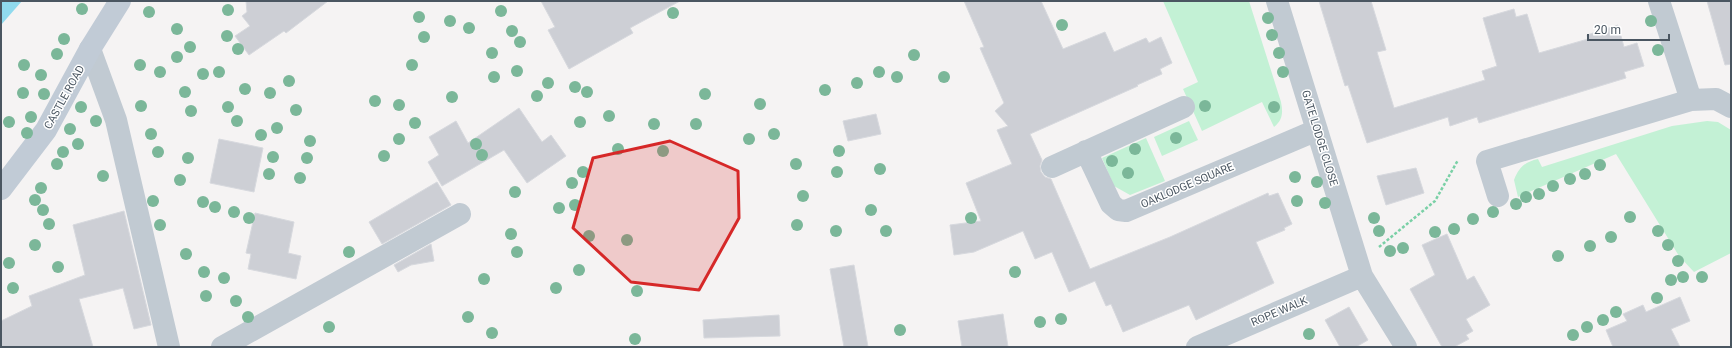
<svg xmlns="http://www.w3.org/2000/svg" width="1732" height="348" font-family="Roboto,sans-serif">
<rect width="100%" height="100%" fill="#f5f3f3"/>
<path fill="#c3f1d5" d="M1163,1H1249L1281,102C1283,112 1283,120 1274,127L1262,102L1202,131L1183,89L1198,82Z
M1189,121L1198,140L1162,156L1154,137Z
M1707,121L1718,122L1731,130V253L1694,272L1679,256L1616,154L1518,197L1514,180C1519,167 1525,162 1538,159L1542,167L1672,126Z
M1146,138L1165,181L1130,195L1114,186L1102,158Z"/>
<path fill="#90daee" d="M1,1H22L1,25Z"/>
<path fill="#cdcfd5" stroke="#d7d9de" d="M246,1H328L286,33L284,31L249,55L235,36L250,26L242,16L247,12Z
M541,1H680L630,28L633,33L569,69L548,30L555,27Z
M964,1H1041L1063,49L1105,32L1114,52L1146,38L1149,43L1161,37L1172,63L1160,69L1162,74L1137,85L1138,86L1030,134L1042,160L1040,166L1041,172L1045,177L1051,179L1090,269L1170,237L1268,193L1269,196L1278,193L1292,224L1284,228L1285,230L1256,242L1274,283L1196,320L1189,305L1123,332L1111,304L1106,306L1095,281L1069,292L1052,252L1035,259L1023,231L974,252L954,255L950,225L981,221L966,183L1012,164L997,130L1008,126L995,111L1004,103L980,48L984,47Z
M1319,1H1371L1386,50L1377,52L1394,108L1485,80L1482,71L1497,66L1483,18L1514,9L1516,17L1527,14L1539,53L1588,39L1587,35L1618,25L1624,47L1637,43L1644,66L1624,72L1626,78L1479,123L1477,117L1450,126L1448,117L1367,143L1348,85L1345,86Z
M1707,1H1731V64L1725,65Z
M519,108L542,142L551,135L566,156L527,183L504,150L442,186L428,162L439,155L429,137L456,121L468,143Z
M876,114L881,134L848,141L843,121Z
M219,139L263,148L254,192L210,183Z
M1416,168L1424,193L1386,205L1377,176Z
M437,182L451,205L382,244L369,222Z
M124,211L151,325L134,329L123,288L79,299L93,347H1V321L32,306L29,296L85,275L73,225Z
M255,213L294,222L288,253L301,256L296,279L248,269L251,254L246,253Z
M1447,234L1467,280L1474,276L1490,305L1466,319L1473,331L1466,335L1469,339L1454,347H1442L1410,289L1435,275L1422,245Z
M431,244L434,261L411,265L398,272L394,265Z
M854,265L868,347H844L830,269Z
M1680,297L1690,321L1671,329L1680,347H1613L1606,330L1627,321L1623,314L1643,305L1646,312Z
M1349,307L1368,340L1356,347H1340L1325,320Z
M1003,314L1008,347H962L958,321Z
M779,315L780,336L704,338L703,320Z"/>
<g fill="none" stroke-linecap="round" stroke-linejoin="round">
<path stroke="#7ad0a6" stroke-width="2.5" stroke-dasharray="3 2" stroke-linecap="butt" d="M1379,247L1435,201L1458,160"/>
<path stroke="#c1cad2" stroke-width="22" d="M1277,1L1362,276L1406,347
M1659,1L1691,100
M90,49L116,120L169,347
M1086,151L1111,204L1118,210L1126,211L1317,130
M1052,167L1184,107
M1498,196L1487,161L1691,100L1716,99L1731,107
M222,347L460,214
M1197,347L1362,276"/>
<path stroke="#c1cbd6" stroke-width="22" d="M1,189L46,130L90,49L120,1"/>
</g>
<g fill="#7bb799">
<circle cx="82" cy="9" r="6"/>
<circle cx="228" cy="10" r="6"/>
<circle cx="501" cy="11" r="6"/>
<circle cx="149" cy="12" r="6"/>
<circle cx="673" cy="13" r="6"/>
<circle cx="419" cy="17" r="6"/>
<circle cx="1268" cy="18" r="6"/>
<circle cx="450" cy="21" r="6"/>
<circle cx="1651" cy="21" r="6"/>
<circle cx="1062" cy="25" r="6"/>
<circle cx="469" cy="28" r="6"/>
<circle cx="177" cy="29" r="6"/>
<circle cx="512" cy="31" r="6"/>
<circle cx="1272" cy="35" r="6"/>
<circle cx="227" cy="36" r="6"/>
<circle cx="424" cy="37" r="6"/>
<circle cx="64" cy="39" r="6"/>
<circle cx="520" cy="42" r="6"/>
<circle cx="190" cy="47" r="6"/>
<circle cx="238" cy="49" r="6"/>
<circle cx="1658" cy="50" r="6"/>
<circle cx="492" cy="53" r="6"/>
<circle cx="1279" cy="53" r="6"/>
<circle cx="57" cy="54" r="6"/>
<circle cx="914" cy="55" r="6"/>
<circle cx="177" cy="57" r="6"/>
<circle cx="24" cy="65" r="6"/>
<circle cx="140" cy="65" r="6"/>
<circle cx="412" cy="65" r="6"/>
<circle cx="517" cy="71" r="6"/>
<circle cx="160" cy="72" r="6"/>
<circle cx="219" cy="72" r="6"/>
<circle cx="879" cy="72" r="6"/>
<circle cx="1283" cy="72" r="6"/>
<circle cx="203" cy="74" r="6"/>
<circle cx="41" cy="75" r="6"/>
<circle cx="494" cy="77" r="6"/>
<circle cx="897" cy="77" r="6"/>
<circle cx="944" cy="77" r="6"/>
<circle cx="289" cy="81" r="6"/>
<circle cx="548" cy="83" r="6"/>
<circle cx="857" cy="83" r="6"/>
<circle cx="575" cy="87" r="6"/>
<circle cx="245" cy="89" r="6"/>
<circle cx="825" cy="90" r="6"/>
<circle cx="185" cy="92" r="6"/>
<circle cx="587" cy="92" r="6"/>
<circle cx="23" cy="93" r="6"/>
<circle cx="270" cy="93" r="6"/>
<circle cx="44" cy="94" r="6"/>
<circle cx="705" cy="94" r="6"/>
<circle cx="537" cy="96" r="6"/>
<circle cx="452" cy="97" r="6"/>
<circle cx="375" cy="101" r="6"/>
<circle cx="760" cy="104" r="6"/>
<circle cx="399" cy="105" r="6"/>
<circle cx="141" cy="106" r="6"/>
<circle cx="1205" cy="106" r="6"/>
<circle cx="81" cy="107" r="6"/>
<circle cx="228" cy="107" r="6"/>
<circle cx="1274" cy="107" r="6"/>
<circle cx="296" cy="110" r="6"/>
<circle cx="191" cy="111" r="6"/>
<circle cx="609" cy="116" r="6"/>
<circle cx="31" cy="117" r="6"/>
<circle cx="96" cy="121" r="6"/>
<circle cx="237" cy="121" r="6"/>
<circle cx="9" cy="122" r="6"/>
<circle cx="580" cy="122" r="6"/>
<circle cx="415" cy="123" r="6"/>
<circle cx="654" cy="124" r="6"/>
<circle cx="696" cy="124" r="6"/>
<circle cx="277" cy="128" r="6"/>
<circle cx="70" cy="129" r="6"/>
<circle cx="27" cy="133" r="6"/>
<circle cx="151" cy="134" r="6"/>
<circle cx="774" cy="134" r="6"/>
<circle cx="261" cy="135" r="6"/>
<circle cx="1176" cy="138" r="6"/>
<circle cx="399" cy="139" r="6"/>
<circle cx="749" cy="139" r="6"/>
<circle cx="310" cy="141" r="6"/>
<circle cx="78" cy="144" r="6"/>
<circle cx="476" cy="144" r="6"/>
<circle cx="618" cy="149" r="6"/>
<circle cx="1135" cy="149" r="6"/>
<circle cx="663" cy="151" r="6"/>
<circle cx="839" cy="151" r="6"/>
<circle cx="63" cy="152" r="6"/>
<circle cx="158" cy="152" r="6"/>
<circle cx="482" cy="155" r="6"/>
<circle cx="384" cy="156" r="6"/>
<circle cx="273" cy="157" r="6"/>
<circle cx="188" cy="158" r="6"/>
<circle cx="307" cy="158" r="6"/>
<circle cx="1112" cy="161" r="6"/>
<circle cx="57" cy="164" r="6"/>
<circle cx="796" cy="164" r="6"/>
<circle cx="1600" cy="165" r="6"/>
<circle cx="880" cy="169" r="6"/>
<circle cx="583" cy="172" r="6"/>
<circle cx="837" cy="172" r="6"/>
<circle cx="1128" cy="173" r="6"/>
<circle cx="269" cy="174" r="6"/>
<circle cx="1585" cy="174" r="6"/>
<circle cx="103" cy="176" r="6"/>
<circle cx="1295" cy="177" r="6"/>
<circle cx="300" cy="178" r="6"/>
<circle cx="1570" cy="179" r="6"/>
<circle cx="180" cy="180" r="6"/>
<circle cx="1317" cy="182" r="6"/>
<circle cx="572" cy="183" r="6"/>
<circle cx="1553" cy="186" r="6"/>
<circle cx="41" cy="188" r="6"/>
<circle cx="515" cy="192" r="6"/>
<circle cx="1539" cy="194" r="6"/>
<circle cx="803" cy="196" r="6"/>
<circle cx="1526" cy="197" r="6"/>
<circle cx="35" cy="200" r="6"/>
<circle cx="153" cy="201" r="6"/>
<circle cx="1297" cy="201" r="6"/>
<circle cx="203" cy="202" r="6"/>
<circle cx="1325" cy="203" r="6"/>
<circle cx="1516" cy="204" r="6"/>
<circle cx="575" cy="205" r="6"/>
<circle cx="215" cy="207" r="6"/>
<circle cx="559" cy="208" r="6"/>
<circle cx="43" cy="210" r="6"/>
<circle cx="871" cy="210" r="6"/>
<circle cx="234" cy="212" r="6"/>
<circle cx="1493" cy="212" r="6"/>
<circle cx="1630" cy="217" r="6"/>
<circle cx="249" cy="218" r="6"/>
<circle cx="971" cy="218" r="6"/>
<circle cx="1374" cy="218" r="6"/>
<circle cx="1473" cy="219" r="6"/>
<circle cx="49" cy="224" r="6"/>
<circle cx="160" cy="225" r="6"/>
<circle cx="797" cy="225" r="6"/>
<circle cx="1454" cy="229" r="6"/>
<circle cx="836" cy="231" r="6"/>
<circle cx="886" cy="231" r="6"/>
<circle cx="1379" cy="231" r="6"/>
<circle cx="1658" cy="231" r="6"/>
<circle cx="1435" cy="232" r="6"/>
<circle cx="511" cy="234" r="6"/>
<circle cx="589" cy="236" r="6"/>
<circle cx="1611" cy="237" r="6"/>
<circle cx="627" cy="240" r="6"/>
<circle cx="35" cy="245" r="6"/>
<circle cx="1668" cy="245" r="6"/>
<circle cx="1590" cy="246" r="6"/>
<circle cx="1403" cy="248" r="6"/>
<circle cx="1390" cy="251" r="6"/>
<circle cx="349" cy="252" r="6"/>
<circle cx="517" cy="252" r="6"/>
<circle cx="186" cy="254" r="6"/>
<circle cx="1558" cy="256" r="6"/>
<circle cx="1678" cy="261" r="6"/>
<circle cx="9" cy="263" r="6"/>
<circle cx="58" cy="267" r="6"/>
<circle cx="579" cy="270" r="6"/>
<circle cx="204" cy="272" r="6"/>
<circle cx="1015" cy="272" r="6"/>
<circle cx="1683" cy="277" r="6"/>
<circle cx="1702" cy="277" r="6"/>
<circle cx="224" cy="278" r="6"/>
<circle cx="484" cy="279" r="6"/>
<circle cx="1671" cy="280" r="6"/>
<circle cx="13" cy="288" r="6"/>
<circle cx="556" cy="288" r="6"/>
<circle cx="637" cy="291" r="6"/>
<circle cx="206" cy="296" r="6"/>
<circle cx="1657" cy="298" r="6"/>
<circle cx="236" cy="301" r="6"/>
<circle cx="1616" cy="312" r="6"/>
<circle cx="248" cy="317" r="6"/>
<circle cx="468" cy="317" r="6"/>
<circle cx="1061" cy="319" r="6"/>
<circle cx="1603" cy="320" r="6"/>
<circle cx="1040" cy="322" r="6"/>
<circle cx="329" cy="327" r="6"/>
<circle cx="1587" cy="327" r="6"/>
<circle cx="900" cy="330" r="6"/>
<circle cx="492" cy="333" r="6"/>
<circle cx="1309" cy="334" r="6"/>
<circle cx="1573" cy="335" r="6"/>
<circle cx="635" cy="339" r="6"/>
</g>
<path fill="#d62828" fill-opacity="0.2" stroke="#d62828" stroke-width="3" stroke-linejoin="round" d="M670,141L738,171L739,218L699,290L631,282L573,228L593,158Z"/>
<g text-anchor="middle" stroke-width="3" stroke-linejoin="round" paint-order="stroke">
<g font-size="11" fill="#4a5661" stroke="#fff">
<text transform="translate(64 97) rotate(-61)" y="4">CASTLE ROAD</text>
<text transform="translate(1320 138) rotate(73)" y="4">GATE LODGE CLOSE</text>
<text transform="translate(1187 185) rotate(-23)" y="4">OAKLODGE SQUARE</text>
<text transform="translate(1279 311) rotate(-23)" y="4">ROPE WALK</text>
</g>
</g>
<rect width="1732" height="348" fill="none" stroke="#4a5661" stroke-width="4"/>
<path d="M1588 34v6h81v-6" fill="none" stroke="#4a5661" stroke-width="2"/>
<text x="1594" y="34" font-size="12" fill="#4a5661" stroke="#ffffff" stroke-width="3" paint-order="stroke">20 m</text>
</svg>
